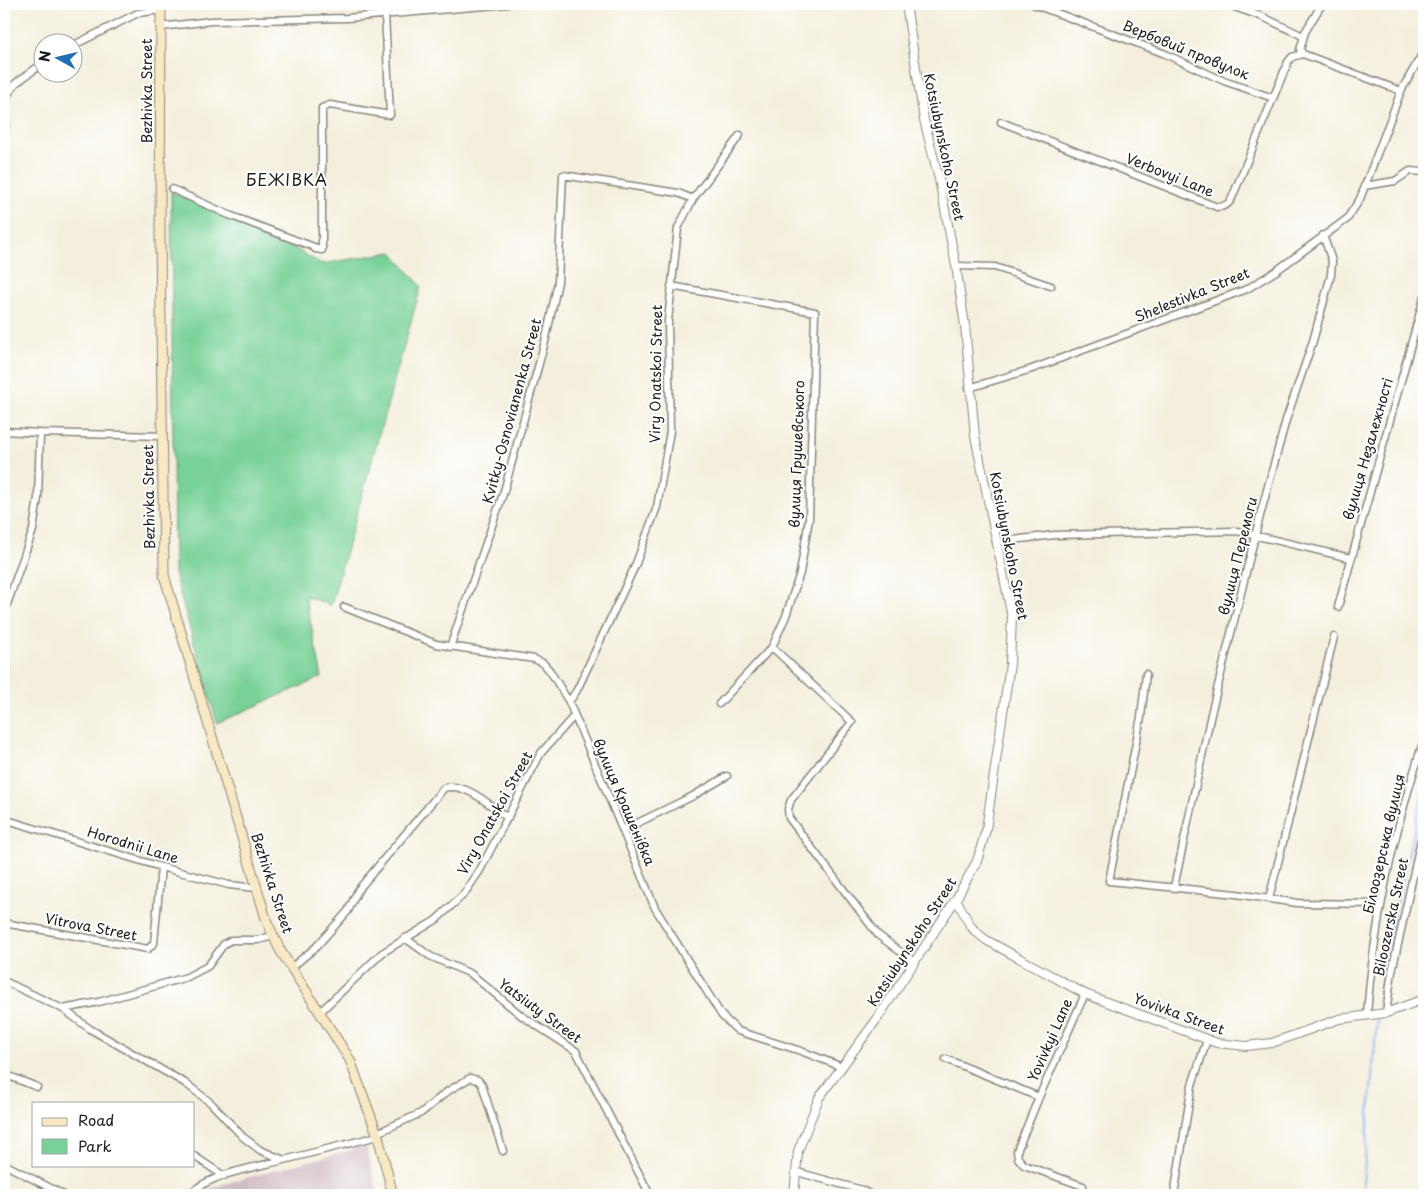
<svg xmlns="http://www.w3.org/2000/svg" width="1428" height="1199" font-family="'Playpen Sans',sans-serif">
<rect width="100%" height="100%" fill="#fff"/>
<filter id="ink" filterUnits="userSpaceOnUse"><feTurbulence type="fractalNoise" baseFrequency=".02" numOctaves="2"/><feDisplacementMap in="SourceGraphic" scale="10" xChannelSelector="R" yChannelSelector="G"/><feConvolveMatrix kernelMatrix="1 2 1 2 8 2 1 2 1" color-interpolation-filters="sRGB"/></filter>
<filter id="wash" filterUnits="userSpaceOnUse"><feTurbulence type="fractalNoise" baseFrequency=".0096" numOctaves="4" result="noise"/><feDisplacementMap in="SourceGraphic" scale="20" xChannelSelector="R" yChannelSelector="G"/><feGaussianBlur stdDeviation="1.12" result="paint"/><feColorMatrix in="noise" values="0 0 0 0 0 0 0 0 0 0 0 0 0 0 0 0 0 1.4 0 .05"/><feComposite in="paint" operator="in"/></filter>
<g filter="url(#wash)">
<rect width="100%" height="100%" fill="#f4efdd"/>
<path fill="#d2bdc6" d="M366,1146L378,1195H195L223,1184Z"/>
<path fill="#78d197" stroke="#4a765a" d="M171,192L287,244L322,264L392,252L421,286L331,605L305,596L322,677L217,723L174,573Z"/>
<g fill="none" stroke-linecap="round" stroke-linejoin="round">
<path stroke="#81b3ed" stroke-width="2" d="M1378,1004L1390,932L1424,788
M1362,1195L1377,1020"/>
</g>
</g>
<g filter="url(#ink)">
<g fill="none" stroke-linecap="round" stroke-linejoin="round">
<defs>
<path id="minor" d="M394,4L395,13
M1033,4L1163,53L1224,81L1273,98
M1226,4L1263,17L1303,36
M160,27L211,21L347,18L507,4
M72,46L138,13L161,10
M1303,54L1401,91
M4,100L16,83L42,64
M1001,122L1217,207C1224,207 1229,205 1232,198L1288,62L1292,57L1303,54L1300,50L1305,32L1322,4
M4,142L6,121L5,99
M1364,186L1395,181L1410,171L1424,172
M172,189L229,215L322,250L315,249
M322,250V108L330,105L390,115L385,15
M956,266L995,267L1051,286
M671,286L815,312L809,519L800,573L786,616L772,647L852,722L791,800L788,809L789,818L878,935L914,962
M969,388L1032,369L1247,289L1276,271L1347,219L1360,199L1401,91L1424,51
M4,431L40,433L38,498L33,530L4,613
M40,433L162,436
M996,542L1055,535L1237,531L1350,558
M344,607L436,644L534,659L543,663L550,671L569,702L655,908L722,1016L738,1031L801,1051L842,1067
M1338,607L1424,298
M450,647L504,491L546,338L558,282L563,175L678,193L693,199
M1146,674L1141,717L1109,881L1236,894L1297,903L1380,904
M569,702L577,690L635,566L657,507L670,431L668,321L678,228L693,199L740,135
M719,704L772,647
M4,819L161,867L229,885L257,888
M623,830L693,796L727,776
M1174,887L1211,714L1261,512L1286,420L1313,341L1331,275L1332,261L1323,235
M1269,899L1334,637
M4,923L148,949L154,943L161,867
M405,938L430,956L471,974L522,1016L576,1051L650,1195
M291,968L316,947L348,911L358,890L444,788C467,782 490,806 508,818
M4,981L63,1009L90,1029L185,1083L211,1103L243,1137L260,1150L284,1160L378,1136
M63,1009L99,1002L187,977L208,966L224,944L231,940H258L273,936
M320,1012L382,953L436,920L464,894L479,872L541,753L574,716
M1386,1013L1392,971L1424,826
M1367,1014C1374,919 1394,830 1424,740
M946,1059L1039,1097L1017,1151L1018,1158L1024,1165L1083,1186
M4,1074L37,1087
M1039,1097L1085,994
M377,1133L421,1113L448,1091L470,1078L478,1080L482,1085L503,1151
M194,1156L224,1176
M4,1164L64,1195
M797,1172L862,1190L871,1195
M189,1195C208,1174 257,1167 284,1160
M1174,1195L1192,1085L1207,1040"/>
<path id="tertiary" d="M956,899L970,925L975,931L986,940L1085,994L1217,1043L1247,1046L1272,1043L1339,1019L1386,1013L1424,999
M794,1195L798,1151L819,1098L877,1019L956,899L977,861L986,830L1010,664L1012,617L975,436L965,326L956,266L939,179L924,120L906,4"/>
<path id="secondary" d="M161,4L160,236L164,575L267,922L280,950L350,1060L378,1136L393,1195"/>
</defs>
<use href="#minor" stroke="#88867c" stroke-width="9"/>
<use href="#tertiary" stroke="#88867c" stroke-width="10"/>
<use href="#secondary" stroke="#88867c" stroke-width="11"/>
<use href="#minor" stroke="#fff" stroke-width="6"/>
<use href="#tertiary" stroke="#fff" stroke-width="8"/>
<use href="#secondary" stroke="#f8e8c3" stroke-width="9"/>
</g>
</g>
<g text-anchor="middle" stroke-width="4" stroke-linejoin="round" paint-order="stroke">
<g font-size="14" fill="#1c1c1c" stroke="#fff">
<text transform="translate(1186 50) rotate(22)" y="5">Вербовий провулок</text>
<text transform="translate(147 91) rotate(-90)" y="5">Bezhivka Street</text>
<text transform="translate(944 147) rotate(78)" y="5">Kotsiubynskoho Street</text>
<text transform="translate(1170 175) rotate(22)" y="5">Verbovyi Lane</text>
<text transform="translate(1192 295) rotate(-22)" y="5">Shelestivka Street</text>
<text transform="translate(656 374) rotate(-89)" y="5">Viry Onatskoi Street</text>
<text transform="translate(512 411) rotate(-75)" y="5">Kvitky-Osnovianenka Street</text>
<text transform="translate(1368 449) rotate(-74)" y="5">вулиця Незалежності</text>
<text transform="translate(797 454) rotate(-88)" y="5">вулиця Грушевського</text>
<text transform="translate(149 497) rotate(-91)" y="5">Bezhivka Street</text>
<text transform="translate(1009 546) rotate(79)" y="5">Kotsiubynskoho Street</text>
<text transform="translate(1238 556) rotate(-76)" y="5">вулиця Перемоги</text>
<text transform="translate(624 802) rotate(67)" y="5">вулиця Крашенівка</text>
<text transform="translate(495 813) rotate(-61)" y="5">Viry Onatskoi Street</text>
<text transform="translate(1384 844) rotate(-77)" y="5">Білоозерська вулиця</text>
<text transform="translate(133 845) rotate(17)" y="5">Horodnii Lane</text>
<text transform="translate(272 883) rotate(72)" y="5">Bezhivka Street</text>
<text transform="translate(1391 917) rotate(-78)" y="5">Biloozerska Street</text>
<text transform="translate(91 927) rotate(11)" y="5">Vitrova Street</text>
<text transform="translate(912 942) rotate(-57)" y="5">Kotsiubynskoho Street</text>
<text transform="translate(540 1011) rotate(36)" y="5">Yatsiuty Street</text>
<text transform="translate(1179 1014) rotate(20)" y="5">Yovivka Street</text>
<text transform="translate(1050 1040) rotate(-66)" y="5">Yovivkyi Lane</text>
</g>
<g font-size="16" letter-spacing="1" fill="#1c1c1c" stroke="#fff">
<text x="287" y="186">БЕЖІВКА</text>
</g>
</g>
<rect width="1428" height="1199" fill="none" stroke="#fff" stroke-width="20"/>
<rect x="32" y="1102" width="162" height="65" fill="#ffffff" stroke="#a4a4a4"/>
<rect x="42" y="1118" width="25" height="8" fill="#f8e8c3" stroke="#a4a4a4"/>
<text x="78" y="1126" font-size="15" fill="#1c1c1c">Road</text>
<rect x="42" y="1139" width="25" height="15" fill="#78d197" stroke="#a4a4a4"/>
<text x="78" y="1152" font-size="15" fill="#1c1c1c">Park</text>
<g transform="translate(58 58) rotate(278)"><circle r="24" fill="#ffffff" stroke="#a4a4a4"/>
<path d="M0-4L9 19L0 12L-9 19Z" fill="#1f6fb2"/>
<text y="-8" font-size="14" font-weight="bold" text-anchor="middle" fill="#1c1c1c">N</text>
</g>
</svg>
